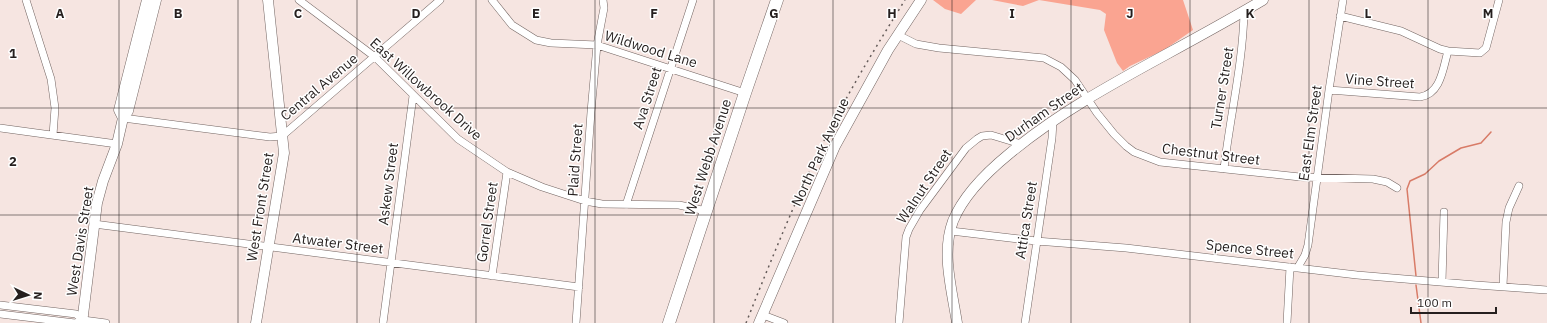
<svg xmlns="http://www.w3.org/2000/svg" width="1547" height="323" font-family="'IBM Plex Sans',sans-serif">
<rect width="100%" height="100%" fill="#f6e5e1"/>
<path fill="#faa491" d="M933,0H976L961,14L945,9Z
M992,0H1039L1023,6Z
M1039,0H1183L1193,30L1164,50L1130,66L1123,71L1117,63L1104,30L1106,14L1100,10Z"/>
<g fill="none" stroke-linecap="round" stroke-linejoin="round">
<path stroke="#d87b67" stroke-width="1.5" d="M1416,276L1407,189L1410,181L1425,174L1439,161L1461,148L1481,143L1491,132
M1416,285L1421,323"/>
<defs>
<path id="street" d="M26,0L51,79L55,108L53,135
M299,0L375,57L458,139L507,172L542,187L585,201L602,204L679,205L706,211
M492,0L512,25L536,40L551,43L597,45L745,93
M1340,16L1401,31L1440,49L1448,51L1480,53L1486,48L1499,0
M898,35L916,44L939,48L1044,58L1061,67L1075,80L1097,113L1114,134L1126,146L1134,152L1160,162L1300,177L1373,179L1387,182L1397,188
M1329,90L1420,97C1441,94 1443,68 1448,51
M123,118L270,137L282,136L440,0
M0,128L117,144
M1224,169C1230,116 1243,64 1244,11
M626,205L693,0
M94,224L579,287
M951,231L1036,241L1126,248L1357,275L1476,285L1547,290
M1298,267L1305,255L1308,245L1329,90L1343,0
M492,276L507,172
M1442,282L1444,212
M1503,286L1506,222L1509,208L1519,186
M0,305L76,314L83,320
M0,314L75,323L83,320L106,323
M763,315L784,323
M383,323L413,96
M576,323L591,112L597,45L604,8L603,0
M899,323L906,237L909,229L920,210L966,148L977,139L982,136L991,135L1021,144
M1025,323L1052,138L1053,121
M1287,323L1290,267"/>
<path id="secondary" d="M123,118L119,110L147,0
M82,323L97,203L103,181L117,144L123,118L128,111L156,0
M256,323L284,153L268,0
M759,323L835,146L888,50L921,0
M957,323C952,290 941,253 953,221C964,194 987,172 1009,154C1057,114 1110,85 1165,55C1198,37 1231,19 1263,0"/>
<path id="highway" d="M669,323L745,93L777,0"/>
</defs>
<use href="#street" stroke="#726461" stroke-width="8"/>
<use href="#secondary" stroke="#726461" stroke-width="11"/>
<use href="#highway" stroke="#726461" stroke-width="13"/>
<use href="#street" stroke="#fff" stroke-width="7"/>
<use href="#secondary" stroke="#fff" stroke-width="10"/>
<use href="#highway" stroke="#fff" stroke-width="12"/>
<path stroke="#645b59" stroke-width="1.5" stroke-dasharray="2 4" stroke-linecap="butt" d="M746,323C767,270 789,216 813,164C839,107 872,53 905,0"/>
</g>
<path fill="none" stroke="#251f1e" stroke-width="1" stroke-opacity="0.55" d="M119,0V323M238,0V323M357,0V323M476,0V323M595,0V323M714,0V323M833,0V323M952,0V323M1071,0V323M1190,0V323M1309,0V323M1428,0V323M0,108H1547M0,215H1547"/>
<g text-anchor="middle" stroke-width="3" stroke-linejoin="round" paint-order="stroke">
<g font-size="14" fill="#251f1e" stroke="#fff">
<text transform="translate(651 49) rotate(17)" y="5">Wildwood Lane</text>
<text transform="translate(1380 81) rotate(4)" y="5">Vine Street</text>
<text transform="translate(319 87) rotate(-40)" y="5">Central Avenue</text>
<text transform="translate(1222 88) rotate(-81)" y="5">Turner Street</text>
<text transform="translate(426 89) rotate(42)" y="5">East Willowbrook Drive</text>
<text transform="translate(647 98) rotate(-72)" y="5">Ava Street</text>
<text transform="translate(1044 112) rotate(-35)" y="5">Durham Street</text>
<text transform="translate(1310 133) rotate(-82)" y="5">East Elm Street</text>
<text transform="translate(820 152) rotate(-65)" y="5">North Park Avenue</text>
<text transform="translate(1211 154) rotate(7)" y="5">Chestnut Street</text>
<text transform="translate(708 157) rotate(-72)" y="5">West Webb Avenue</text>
<text transform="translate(575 160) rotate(-86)" y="5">Plaid Street</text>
<text transform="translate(388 184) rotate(-83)" y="5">Askew Street</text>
<text transform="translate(924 186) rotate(-56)" y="5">Walnut Street</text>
<text transform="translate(260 207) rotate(-81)" y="5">West Front Street</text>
<text transform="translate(1026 220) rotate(-81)" y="5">Attica Street</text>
<text transform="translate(487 222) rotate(-82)" y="5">Gorrel Street</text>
<text transform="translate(80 241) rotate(-81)" y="5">West Davis Street</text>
<text transform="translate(338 243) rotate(7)" y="5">Atwater Street</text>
<text transform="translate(1250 249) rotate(6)" y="5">Spence Street</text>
</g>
</g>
<g font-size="13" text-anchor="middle" font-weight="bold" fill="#251f1e" stroke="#fff" stroke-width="3" stroke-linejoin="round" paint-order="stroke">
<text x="60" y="18">A</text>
<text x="178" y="18">B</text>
<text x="298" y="18">C</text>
<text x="416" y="18">D</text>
<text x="536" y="18">E</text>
<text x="654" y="18">F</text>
<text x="774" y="18">G</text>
<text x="892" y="18">H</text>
<text x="1012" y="18">I</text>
<text x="1130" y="18">J</text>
<text x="1250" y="18">K</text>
<text x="1368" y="18">L</text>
<text x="1488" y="18">M</text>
<text x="13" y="58">1</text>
<text x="13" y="166">2</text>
</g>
<g transform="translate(28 295) rotate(94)" stroke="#ffffff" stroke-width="3" paint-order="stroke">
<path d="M0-3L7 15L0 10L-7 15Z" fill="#251f1e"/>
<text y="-6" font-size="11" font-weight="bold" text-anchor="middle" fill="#251f1e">N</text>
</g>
<path d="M1411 307v6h85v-6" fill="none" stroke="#251f1e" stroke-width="2"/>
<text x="1417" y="307" font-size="12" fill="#251f1e" stroke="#ffffff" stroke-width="3" paint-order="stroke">100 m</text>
</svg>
